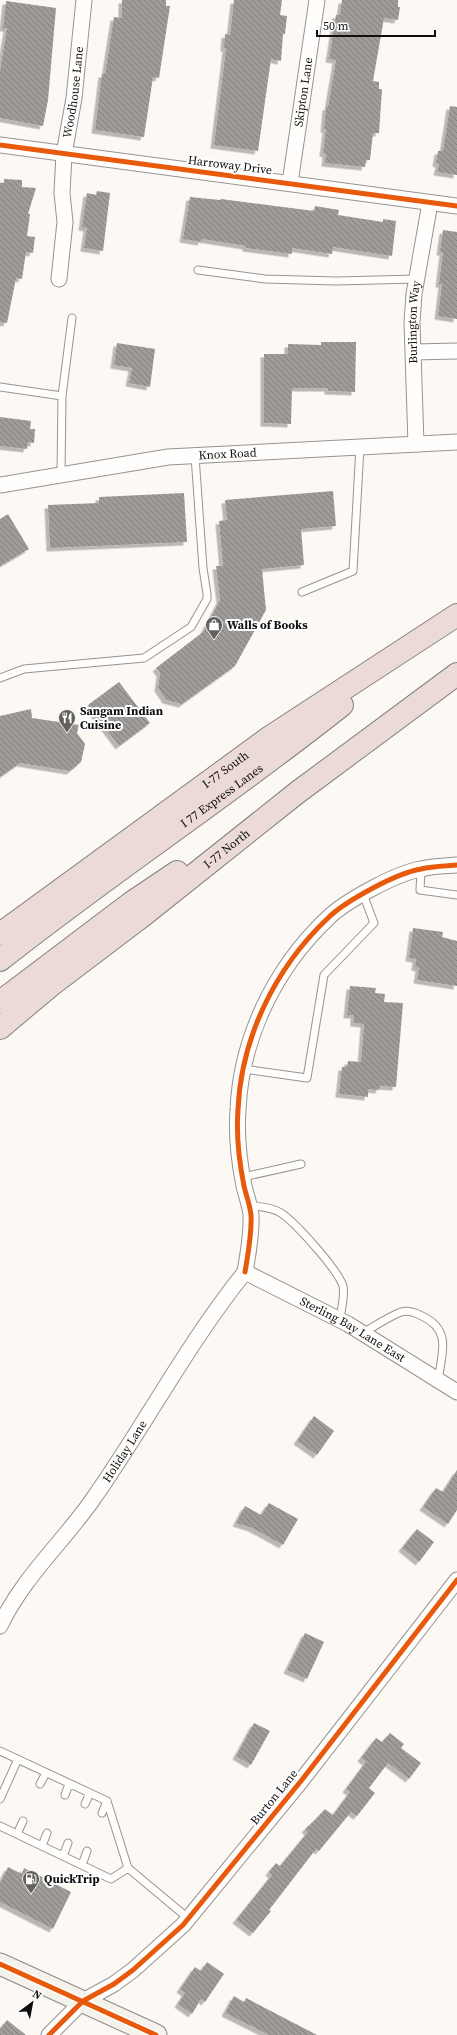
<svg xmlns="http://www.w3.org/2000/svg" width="457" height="2035" font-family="'Source Serif 4',serif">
<defs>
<pattern id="building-back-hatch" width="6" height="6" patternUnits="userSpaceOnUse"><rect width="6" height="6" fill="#a09c99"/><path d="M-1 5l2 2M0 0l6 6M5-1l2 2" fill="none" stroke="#817e7b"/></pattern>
<filter id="shadow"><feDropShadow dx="-3.5" dy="3.5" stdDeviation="0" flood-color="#0004"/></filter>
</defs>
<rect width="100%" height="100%" fill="#fcf8f4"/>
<path fill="url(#building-back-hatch)" filter="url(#shadow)" d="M122,0H166V6H170L159,78L153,77L144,137L95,130L102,74H105L114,17L122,18Z
M234,0H282L280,15L287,16L285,34H283L281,61L271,59L258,151L214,145L226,48H224L225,34L230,35Z
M342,0H398V7H400L398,20L384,18L373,81L379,82V89H382L379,133H373L370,160H366L365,167L325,163L326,154L323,153L326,129H324L326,107H328L336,60L329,59L336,15H340Z
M6,1L56,8L48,100L43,126L0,118V71L7,28H3Z
M450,106L457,107V175L437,172L439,164L436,163L438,151H443Z
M4,179L22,180V187L36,188L28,214H30L27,236L35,237L33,253L26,252L22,279L16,278L7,323L0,322V183H4Z
M97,191L110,193L103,251L84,248L87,228L82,227L87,193L96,195Z
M190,197L220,200L221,199L314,211L315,206L339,210L338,215L383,222V219L396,221L392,256L333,247L332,254L292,248V254L246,248V246L202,239L201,242L183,239Z
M443,230L457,232V319L438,316L442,284H439L443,252H440Z
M321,342H356L355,392L328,391V388H292L291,424L264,423V354H288V344L321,345Z
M117,343L155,349L150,387L129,383L132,368L114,365Z
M0,417L31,421L30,429H35L34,443L28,442L27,449L0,446Z
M333,491L336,526L301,529L304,565L262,569L266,610L235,666L182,704L166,700L158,688L160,673L156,668L203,632L220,600L216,566H223L219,521L227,520L225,500Z
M184,493L187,542L50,548L48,505L99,503V497Z
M8,514L29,549L0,566V519Z
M119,682L150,723L119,746L88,705Z
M31,709L32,718L79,725L77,733L85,744L81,762L70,771L20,763L0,777V716Z
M413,928L443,932L442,937L457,941V986L417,980L419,968L415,967L416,959L409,958Z
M350,986L376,988L375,993L385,994L384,1002L403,1003L396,1087L380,1086L379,1090L368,1089V1097L339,1094L342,1067H347L348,1061L361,1062L364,1024L354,1023V1015H347Z
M314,1416L334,1431L317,1455L297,1441Z
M457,1470V1510L448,1524L423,1507L436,1488L443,1492Z
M269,1503L298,1519L283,1545L252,1528L236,1523L245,1506L261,1515Z
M417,1529L434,1542L419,1562L402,1548Z
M305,1633L324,1642L307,1679L287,1670Z
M254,1723L270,1731L251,1765L236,1756Z
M390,1733L404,1744L401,1748L421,1763L409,1779L388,1763L369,1788L375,1793L357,1816L351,1812L319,1851L316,1849L269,1910L271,1911L253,1933L236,1920L272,1875L269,1872L276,1863L280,1866L308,1832L305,1829L315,1820L325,1809L333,1815L350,1792L346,1789L366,1762L361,1758L376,1738L382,1742Z
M8,1867L22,1874L24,1868L71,1892L53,1929L0,1902V1883Z
M207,1962L224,1974L205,2002L201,1999L192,2014L178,2004L185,1993L180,1989L195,1967L201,1971Z
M234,1996L244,2002L246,1998L317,2035H269L225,2013Z
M7,2020L26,2035H0V2029Z"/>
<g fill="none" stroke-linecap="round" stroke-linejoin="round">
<defs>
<path id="service" d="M198,270L265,279L336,281L417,279
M0,387L62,396
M61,475L62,396L72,318
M302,592L353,571L360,447
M0,678L24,669L144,658L191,627L207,599V594L203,568L195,456
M421,869L420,890L457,895
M244,1069L307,1078L324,975L374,923L363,894
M243,1177L301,1164
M249,1205C259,1207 272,1207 281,1213C296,1223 338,1270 343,1286C345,1296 341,1309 340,1320
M363,1333C375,1326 388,1317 401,1312C408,1310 416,1313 422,1316C452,1330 442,1353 438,1380
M0,1751L107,1801L128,1868L189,1919
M40,1784L46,1773
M65,1795L69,1784
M0,1799L18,1759
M85,1804L90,1793
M102,1813L107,1801
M0,1826L111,1879L128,1868
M17,1834L23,1821
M42,1846L47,1833
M63,1856L68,1843
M82,1865L87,1851"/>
<g id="minor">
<path d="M0,145L457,206"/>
<path id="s1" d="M290,183L317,0"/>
<path id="s2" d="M59,279L65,222L62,193L64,154L74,98L84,0"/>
<path d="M414,352L457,351"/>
<path id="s3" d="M416,444L412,322L414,294L430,203"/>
<path id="s4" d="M0,485L168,457L457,442"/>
<path d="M245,1272C248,1254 252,1234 251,1215C250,1205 246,1195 244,1186C239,1161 236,1136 238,1110C241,1038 275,968 328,918C340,906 358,896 373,888C388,880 404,872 421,869C432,866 445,866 457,865"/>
<path id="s5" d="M245,1272L348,1324L457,1392"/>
<path id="s6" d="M0,1626C22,1579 61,1544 91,1502C144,1427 187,1344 245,1272"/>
<path d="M49,2035L83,2001L114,1984L133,1970L183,1925L301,1781L457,1580"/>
</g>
<path id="secondary" d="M0,1964L156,2035"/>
<g id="motorway">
<path id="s7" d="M0,934L270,737L457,615"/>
<path id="s8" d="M0,960C111,872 230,794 342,705"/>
<path d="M0,1002L131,903L177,872"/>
<path id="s9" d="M0,1028L50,986L141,917L298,792L457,674"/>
</g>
</defs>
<use href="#service" stroke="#969492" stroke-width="9"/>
<use href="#minor" stroke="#969492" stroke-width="17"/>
<use href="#secondary" stroke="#8c8b89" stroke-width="23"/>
<use href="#motorway" stroke="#83817f" stroke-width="24"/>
<use href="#service" stroke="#fffefd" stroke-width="7"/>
<use href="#minor" stroke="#fffefd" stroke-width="15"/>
<use href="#secondary" stroke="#f5f1eb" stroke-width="21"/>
<use href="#motorway" stroke="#ebdad5" stroke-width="22"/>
<defs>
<path id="cycleway" d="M0,145L457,206
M245,1272C248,1254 252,1234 251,1215C250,1205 246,1195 244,1186C239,1161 236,1136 238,1110C241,1038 275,968 328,918C340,906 358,896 373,888C388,880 404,872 421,869C432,866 445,866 457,865
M0,1964L156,2035
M49,2035L83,2001L114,1984L133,1970L183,1925L301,1781L457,1580"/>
</defs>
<use href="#cycleway" stroke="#fff" stroke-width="8"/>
<use href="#cycleway" stroke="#e8590c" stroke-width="5"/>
</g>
<defs>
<symbol id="shop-pin" viewBox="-11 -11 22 30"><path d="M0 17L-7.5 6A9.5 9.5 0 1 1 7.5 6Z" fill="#62615f" stroke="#fff"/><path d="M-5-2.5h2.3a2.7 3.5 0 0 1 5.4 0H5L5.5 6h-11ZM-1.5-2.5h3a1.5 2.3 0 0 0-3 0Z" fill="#fff"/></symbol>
<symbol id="restaurant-pin" viewBox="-11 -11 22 30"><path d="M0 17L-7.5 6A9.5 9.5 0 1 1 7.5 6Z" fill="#62615f" stroke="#fff"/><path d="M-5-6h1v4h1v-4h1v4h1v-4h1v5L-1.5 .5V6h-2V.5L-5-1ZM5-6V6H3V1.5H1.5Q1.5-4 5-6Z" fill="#fff"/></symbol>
<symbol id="fuel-pin" viewBox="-11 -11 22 30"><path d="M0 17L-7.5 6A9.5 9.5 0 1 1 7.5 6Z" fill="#62615f" stroke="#fff"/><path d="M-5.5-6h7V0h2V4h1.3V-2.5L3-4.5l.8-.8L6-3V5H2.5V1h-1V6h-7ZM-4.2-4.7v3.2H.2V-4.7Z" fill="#fff"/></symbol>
</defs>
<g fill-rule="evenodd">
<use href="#shop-pin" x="204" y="615" width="20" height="27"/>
<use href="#restaurant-pin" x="57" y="708" width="20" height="27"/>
<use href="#fuel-pin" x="21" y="1869" width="20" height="27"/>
</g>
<g text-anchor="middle" stroke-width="4" stroke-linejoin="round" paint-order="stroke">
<g font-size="12" fill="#0f0f0f" stroke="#fff">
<text dy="4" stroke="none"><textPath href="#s1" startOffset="92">Skipton Lane</textPath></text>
<text dy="4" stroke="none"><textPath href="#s2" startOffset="188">Woodhouse Lane</textPath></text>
<text transform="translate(230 165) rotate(7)" y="4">Harroway Drive</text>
<text dy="4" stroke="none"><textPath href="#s3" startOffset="122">Burlington Way</textPath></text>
<text dy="4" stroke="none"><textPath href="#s4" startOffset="230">Knox Road</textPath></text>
<text dy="4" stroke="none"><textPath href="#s7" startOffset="279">I-77 South</textPath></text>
<text dy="4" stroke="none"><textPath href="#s8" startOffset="276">I 77 Express Lanes</textPath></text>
<text dy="4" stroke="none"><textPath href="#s9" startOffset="289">I-77 North</textPath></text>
<text dy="4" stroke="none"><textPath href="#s5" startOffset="122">Sterling Bay Lane East</textPath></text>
<text dy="4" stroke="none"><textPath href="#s6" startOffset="215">Holiday Lane</textPath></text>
<text transform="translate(274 1797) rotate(-51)" y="4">Burton Lane</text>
</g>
<g font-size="12" font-weight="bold" fill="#0f0f0f" stroke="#fff" text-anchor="start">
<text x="227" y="629">Walls of Books</text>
<text x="80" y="715">Sangam Indian<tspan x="80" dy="14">Cuisine</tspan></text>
<text x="44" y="1883">QuickTrip</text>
</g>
</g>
<g transform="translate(32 2003) rotate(32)" stroke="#ffffff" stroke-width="3" paint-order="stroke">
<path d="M0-3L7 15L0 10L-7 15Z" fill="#0f0f0f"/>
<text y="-6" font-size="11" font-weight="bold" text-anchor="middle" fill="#0f0f0f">N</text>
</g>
<path d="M317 30v6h118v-6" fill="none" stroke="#0f0f0f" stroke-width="2"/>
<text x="323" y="30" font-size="12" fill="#0f0f0f" stroke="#ffffff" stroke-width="3" paint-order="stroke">50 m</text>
</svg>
